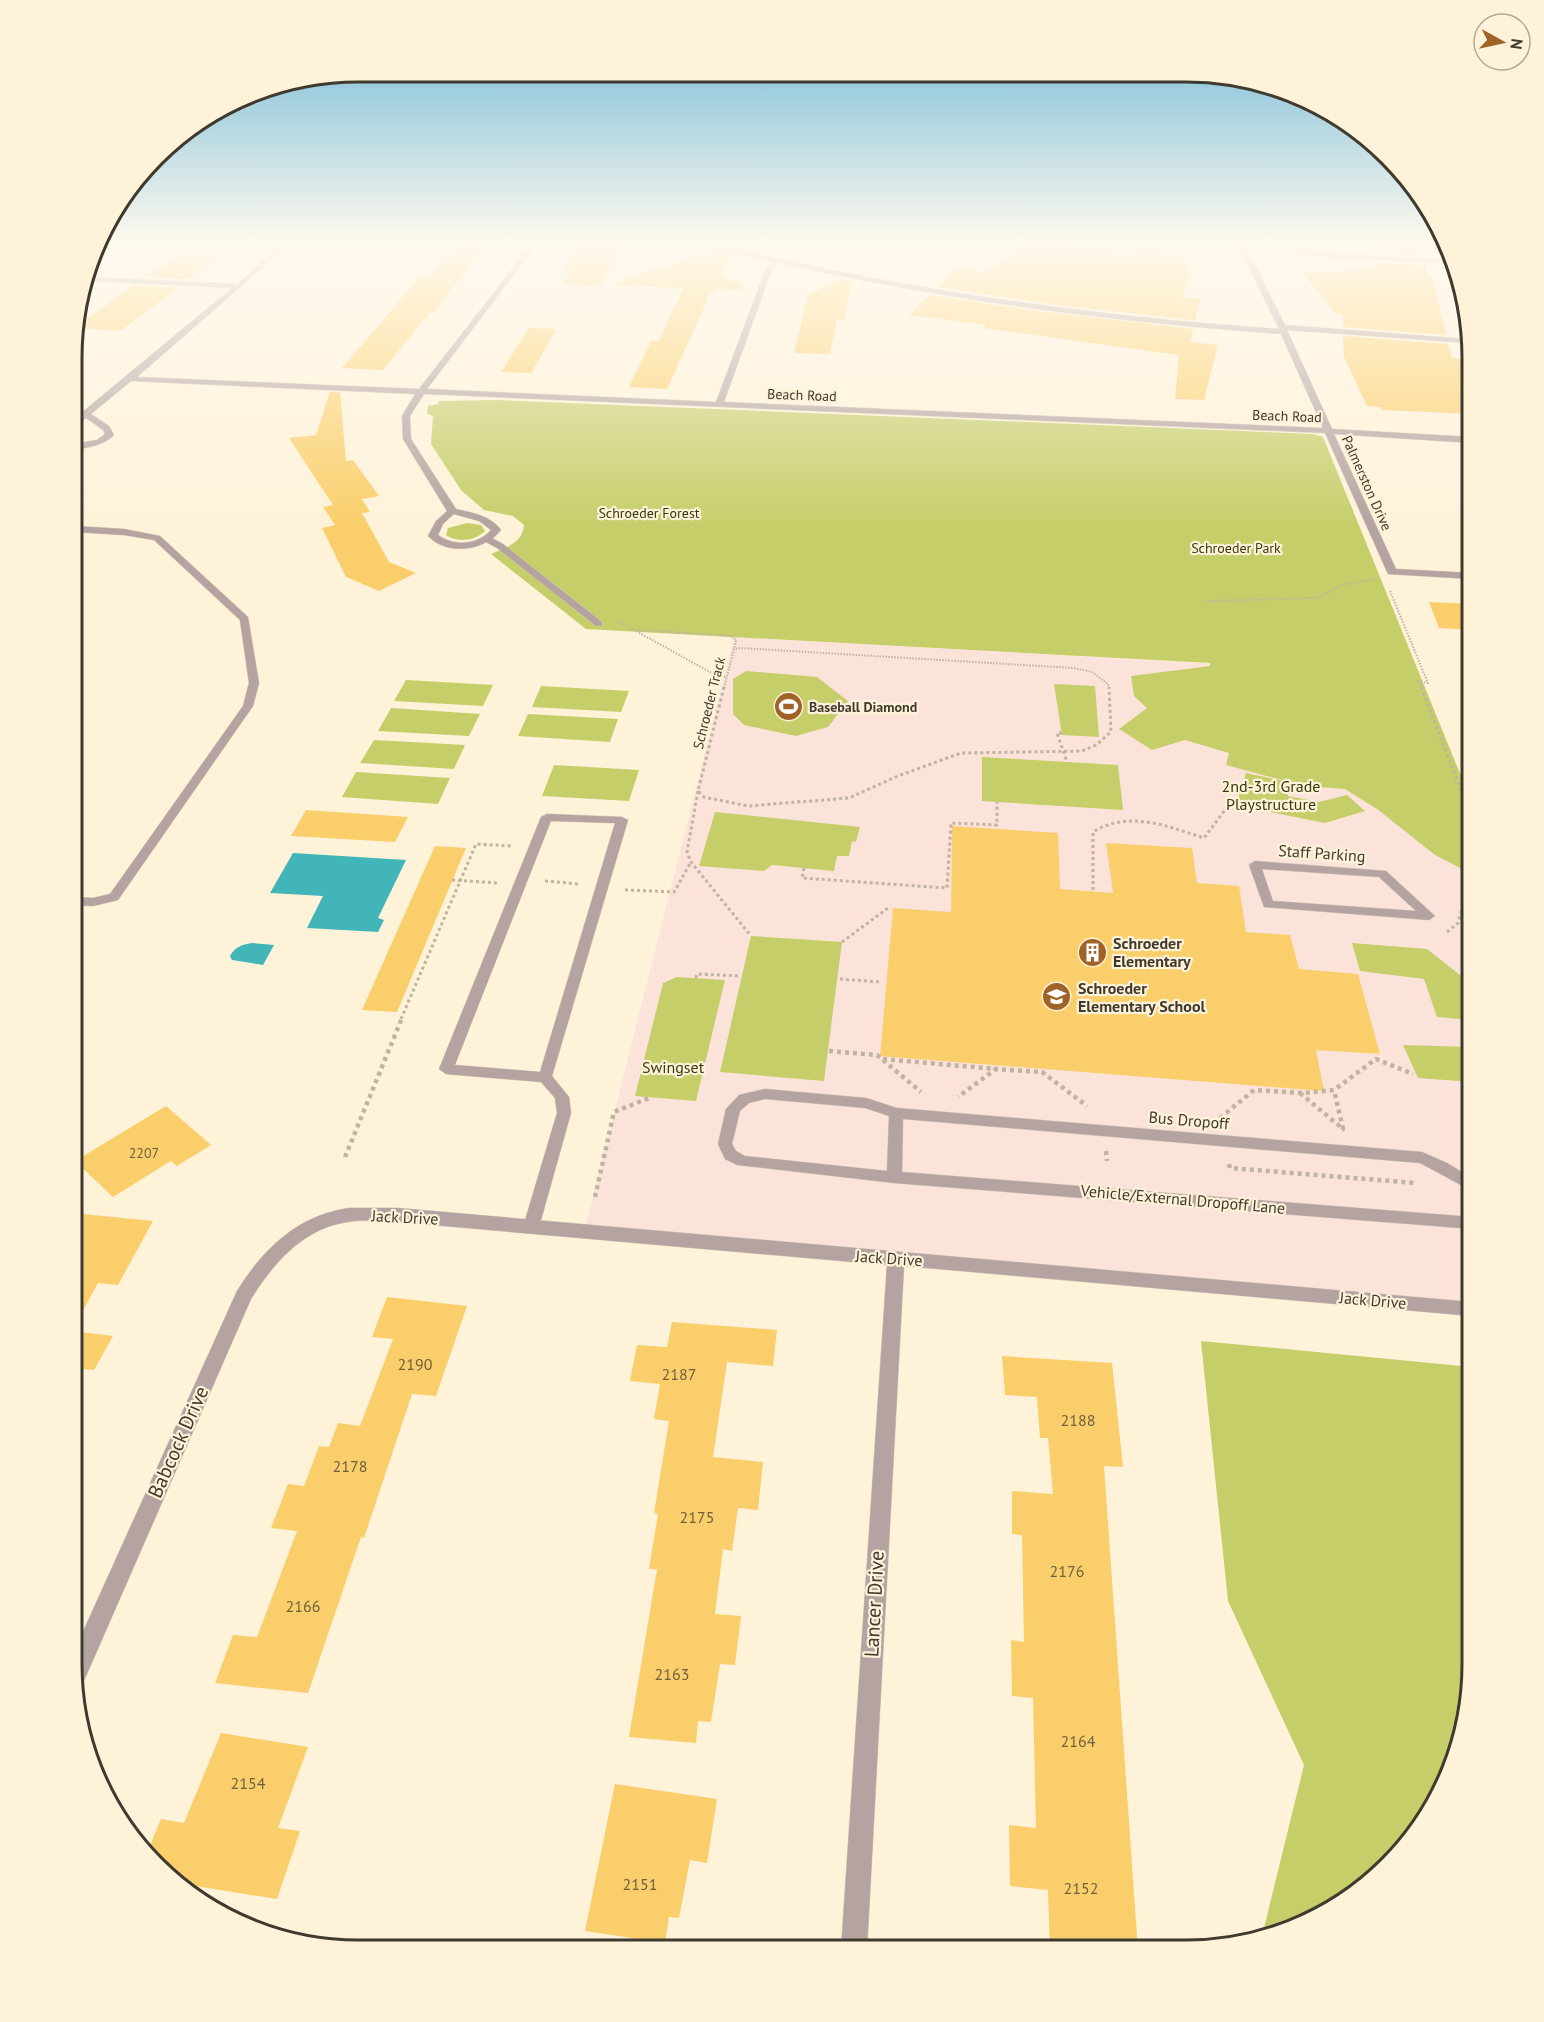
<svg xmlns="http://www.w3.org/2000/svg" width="1544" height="2022" font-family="'PT Sans',sans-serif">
<rect width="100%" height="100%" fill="#fef2d9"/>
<path fill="#fce3da" d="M734,637L1419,675L1472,803V1306L585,1229Z"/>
<path fill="#c6ce6a" d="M499,400L1313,434L1323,437L1472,803V874L1435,855L1377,809L1345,789L1304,786L1226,765L1229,753L1185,740L1152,750L1119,729L1147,708L1134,696L1131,676L1210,666V663L586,629L491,554C505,548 523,543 524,525L513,516L484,510L461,490L431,444L433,416L427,414L428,406L438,404L439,401Z
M467,523L481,525L485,531C475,541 457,543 446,535L448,528Z
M746,671L817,677L848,701L828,727L796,736L744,725L733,714V679Z
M406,680L493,685L483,706L394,701Z
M1054,684L1095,686L1099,737L1062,735Z
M541,686L629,691L621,712L532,707Z
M391,708L480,714L469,736L378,731Z
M528,714L618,719L610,742L518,736Z
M374,740L465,745L454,769L360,763Z
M982,757L1118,765L1123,810L982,801Z
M554,765L639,770L629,801L542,796Z
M356,772L450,778L438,804L342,797Z
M1246,773L1289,782L1288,796L1319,802L1347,795L1365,811L1325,823L1236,805Z
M715,812L860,827L856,842L852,841L849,856H837L834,871L772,865L764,871L699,866Z
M751,936L842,942L824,1081L720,1072Z
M1352,943L1427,949L1470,983L1472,1020L1437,1017L1424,979L1360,971Z
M677,977L725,980L696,1101L635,1096L663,983Z
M1403,1045L1472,1047V1082L1418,1078Z
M1201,1341L1472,1367L1471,1683L1457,1756L1424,1822L1375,1879L1313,1920L1263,1932L1304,1765L1228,1601Z"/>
<path fill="#41b5b8" d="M293,853L406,860L378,918L384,920L378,932L307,928L323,896L270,893Z
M252,943L274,945L263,965L232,960L230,956C235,947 241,945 252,943Z"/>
<path fill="#facf6b" d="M458,243H488L434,312H430L383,370L342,368L419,278H429Z
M580,243H624L600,286L562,285L571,270H563Z
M1028,243H1061L1128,253L1151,247L1186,258L1191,276L1182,297L1200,299L1195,320L1065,306L938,287L958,268L986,272Z
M1371,243H1419L1422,256L1372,253Z
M715,249L733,253L722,277L743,284L742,290L717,289L716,292H711L667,389L629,387L651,341H659L683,288L615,285L614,283Z
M176,255L217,257L188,279L145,277Z
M1373,262L1425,265L1428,276H1432L1446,335L1343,327V315L1336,314L1302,272L1375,270Z
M842,279L852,281L844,320H837L830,354L794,353L808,295Z
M134,285L178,288L120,331L74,328Z
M930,295L1029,310L1193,329L1190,342L1218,345L1204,400L1175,399L1179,355L984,328L986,325L909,315Z
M529,328L557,329L531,373L501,372Z
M1343,336L1448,344L1452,358L1472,359V414L1382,410L1380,407L1367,406L1344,357Z
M330,392L340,393L346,461L353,460L379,496L362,499L370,512L362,513L389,562L416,573L379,591L346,577L322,528L335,525L323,507L333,505L289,438L316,435Z
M1429,602L1472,604V630L1439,628Z
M306,810L408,817L395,842L291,836Z
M952,826L1058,833L1060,889L1113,893L1106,843L1192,848L1197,883L1239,886L1246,932L1290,935L1299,969L1358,974L1380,1054L1316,1050L1324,1091L880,1056L893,908L951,912Z
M435,846L466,848L397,1012L362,1010Z
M166,1106L211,1145L177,1166L171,1161L113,1197L75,1161Z
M73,1213L153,1221L118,1285L98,1283L73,1329Z
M387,1297L467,1306L436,1396L412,1394L364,1538L361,1537L308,1693L215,1683L233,1635L257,1637L297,1531L271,1528L288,1484L304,1486L319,1446L329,1447L338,1423L360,1426L393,1339L372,1337Z
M672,1322L777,1330L773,1366L727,1362L713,1457L763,1462L758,1510L738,1508L732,1551L723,1549L715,1614L741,1616L735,1665L720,1664L711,1722L698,1721L696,1743L629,1737L657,1569H649L658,1514L654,1513L669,1421L654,1419L660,1384L630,1381L637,1345L667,1347Z
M73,1331L113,1336L94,1370L73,1368Z
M1002,1356L1112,1363L1123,1467L1104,1466L1138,1950H1050L1048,1890L1010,1886L1009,1825L1036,1828L1033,1698L1012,1696L1011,1640L1024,1642L1022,1535L1012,1534V1491L1053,1494L1048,1438H1040L1037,1397L1005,1395Z
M221,1733L308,1747L278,1828L300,1831L277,1899L177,1883L146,1855L161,1819L184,1823Z
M615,1784L717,1799L707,1863L690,1860L679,1918L669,1917L665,1943L585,1931Z"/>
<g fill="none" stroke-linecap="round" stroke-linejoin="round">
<defs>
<path id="service" d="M74,526L124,529L160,536L248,617L259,683L253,706L118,900L93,906L73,905V897L93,898L110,894L243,706L249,683L240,620L154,540L124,535L74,532Z
M484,537H490L503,544L602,622V626H596L497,548L484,541Z
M547,814L622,817L628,820L552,1076L569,1097L571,1113L539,1227L537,1231L531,1233L525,1231L523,1227L557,1113L555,1098L541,1082L446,1074L439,1069L541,817ZM551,821L615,823L540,1072L455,1065Z
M1255,861L1386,871L1435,916L1429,920L1264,907L1249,865ZM1262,869L1379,877L1416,911L1273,901Z
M765,1089L866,1098L897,1108L1422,1152L1447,1163L1472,1178V1191L1420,1163L903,1119L902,1172L1472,1217V1229L894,1183L737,1165L725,1159L718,1144L726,1109L739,1095ZM765,1099L865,1108L889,1116L887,1171L745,1156L736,1151L732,1144L740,1111L749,1103Z"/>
<path id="minor" d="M284,243H291L137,377L419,389L532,243H538L427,389L716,402L766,268L773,262L703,243H713C899,289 1088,316 1279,329L1238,246L1223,243H1243L1329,253L1449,260L1450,264L1329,257L1246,247L1285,325L1467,339L1468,343L1287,330L1332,429L1472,437V443L1334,434L1396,569L1472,573V579L1388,574L1325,433L424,394L410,416L411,439L456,509C472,513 490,515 501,530C485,551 447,556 428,536L436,521L447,511L403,439L402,416L415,394L131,381L91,414L109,426L114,435C103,446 89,447 74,450V444L97,440L105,434L103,430L86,418L74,427V419L232,288L89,281V277L237,284ZM779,263C945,300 1112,322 1281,334L1323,428L724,402L772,269ZM454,514L479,521L491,530C478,545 454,547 438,535L443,524Z
M349,1208H398L1472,1302V1316L904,1266L867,1949H841L887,1265L398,1222C380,1221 360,1219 342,1223C301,1231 272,1265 251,1299L83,1683L77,1685L72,1656L237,1291C263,1249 298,1215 349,1208Z"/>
</defs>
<use href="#service" stroke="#d8cdb7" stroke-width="1"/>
<use href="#minor" stroke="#d8cdb7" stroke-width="1"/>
<path stroke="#beb49f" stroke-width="2" stroke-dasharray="1.5 1.5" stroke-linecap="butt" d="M1390,591L1428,683L1419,682L1422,688
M1205,601L1318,598L1342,585L1374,579
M618,621L717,676L726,677
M639,630L731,636L736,640L734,649
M724,688L734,649L741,648L1074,668L1092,672L1108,684L1109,688"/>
<path stroke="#beb49f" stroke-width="3" stroke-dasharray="3 3" stroke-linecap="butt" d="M724,687L698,791L704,797L748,806L849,798L898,776L961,753L1082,751L1096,745L1111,732L1109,687
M1421,687L1472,818
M1062,733H1057L1067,762
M698,791L687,852L691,862L751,936
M804,868L802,878L947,888L951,823L997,825V802
M452,880L498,883
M545,881L579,884
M625,890L674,892L691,862
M1093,890V832C1129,810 1167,826 1204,838L1231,802H1235
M1447,932L1458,923L1472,874
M842,942L888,908
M696,978L697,974L740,976
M840,979L881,982
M401,1019L476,844L511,846"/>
<path stroke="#beb49f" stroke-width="4.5" stroke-dasharray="4 4" stroke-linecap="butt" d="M829,1051L877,1055L921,1092
M883,1059L996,1069L958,1097
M994,1069L1042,1072L1087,1106
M1300,1093L1343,1129L1334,1090
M1220,1118L1254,1090L1304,1093L1334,1090L1376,1059L1413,1074
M1106,1151L1107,1161
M345,1157L402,1018
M1229,1164L1230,1168L1416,1183
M595,1197L614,1112L649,1098"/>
<use href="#service" fill="#b4a3a0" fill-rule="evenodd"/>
<use href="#minor" fill="#b4a3a0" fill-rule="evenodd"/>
</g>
<linearGradient id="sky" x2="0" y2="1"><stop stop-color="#65b4d5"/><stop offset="0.46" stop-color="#fff9ee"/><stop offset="1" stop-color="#fff9ee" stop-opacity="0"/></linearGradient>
<rect width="1544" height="526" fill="url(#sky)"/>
<defs>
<symbol id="stadium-disc" viewBox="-11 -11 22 22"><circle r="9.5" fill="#a06327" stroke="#fef2d9"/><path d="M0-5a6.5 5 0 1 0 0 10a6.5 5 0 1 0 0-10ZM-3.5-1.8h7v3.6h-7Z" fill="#fff"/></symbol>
<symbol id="building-disc" viewBox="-11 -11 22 22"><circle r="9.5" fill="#a06327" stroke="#fef2d9"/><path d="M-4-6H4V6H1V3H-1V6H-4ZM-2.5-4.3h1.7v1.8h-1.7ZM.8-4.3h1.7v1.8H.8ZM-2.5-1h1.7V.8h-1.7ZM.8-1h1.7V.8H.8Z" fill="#fff"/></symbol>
<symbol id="school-disc" viewBox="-11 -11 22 22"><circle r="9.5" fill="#a06327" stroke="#fef2d9"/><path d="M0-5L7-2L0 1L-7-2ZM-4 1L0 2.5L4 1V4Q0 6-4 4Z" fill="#fff"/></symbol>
</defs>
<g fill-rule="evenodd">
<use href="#stadium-disc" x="772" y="690" width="33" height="33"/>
<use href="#building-disc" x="1076" y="936" width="33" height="33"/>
<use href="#school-disc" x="1040" y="980" width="33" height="33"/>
</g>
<g text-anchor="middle" stroke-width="4.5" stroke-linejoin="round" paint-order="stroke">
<g font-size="14" fill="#403a2e" stroke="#fef2d9">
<text transform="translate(802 395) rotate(2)" y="5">Beach Road</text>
<text transform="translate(1287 416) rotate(2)" y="5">Beach Road</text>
<text transform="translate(1367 483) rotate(66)" y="5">Palmerston Drive</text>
<text transform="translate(709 703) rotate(-76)" y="5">Schroeder Track</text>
</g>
<g font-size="14" fill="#373a0f" stroke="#fef2d9">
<text x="649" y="518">Schroeder Forest</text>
<text x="1236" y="553">Schroeder Park</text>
</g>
<g font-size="14" font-weight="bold" fill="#403a2e" stroke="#fef2d9" text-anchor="start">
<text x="809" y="712">Baseball Diamond</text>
</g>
<g font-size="14" fill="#6e5f3d">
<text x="144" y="1158">2207</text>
</g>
<g font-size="16" fill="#373a0f" stroke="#fef2d9">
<text x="1271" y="792">2nd-3rd Grade<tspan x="1271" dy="18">Playstructure</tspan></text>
<text x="673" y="1073">Swingset</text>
</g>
<g font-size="16" fill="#403a2e" stroke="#fef2d9">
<text transform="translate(1322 853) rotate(4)" y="6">Staff Parking</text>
<text transform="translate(1189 1120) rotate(5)" y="6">Bus Dropoff</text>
<text transform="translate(1183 1199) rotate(5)" y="6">Vehicle/External Dropoff Lane</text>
<text transform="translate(405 1217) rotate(3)" y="6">Jack Drive</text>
<text transform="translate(889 1258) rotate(4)" y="6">Jack Drive</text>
<text transform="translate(1373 1300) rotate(5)" y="6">Jack Drive</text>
</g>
<g font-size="16" font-weight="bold" fill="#403a2e" stroke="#fef2d9" text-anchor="start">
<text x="1113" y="949">Schroeder<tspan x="1113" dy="18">Elementary</tspan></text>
<text x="1078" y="994">Schroeder<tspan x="1078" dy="18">Elementary School</tspan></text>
</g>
<g font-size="16" fill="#6e5f3d">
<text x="415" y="1370">2190</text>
<text x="679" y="1380">2187</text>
<text x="1078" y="1426">2188</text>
<text x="350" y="1472">2178</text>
<text x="697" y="1523">2175</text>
<text x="1067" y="1577">2176</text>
<text x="303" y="1612">2166</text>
<text x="672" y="1680">2163</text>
<text x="1078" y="1747">2164</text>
<text x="248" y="1789">2154</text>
<text x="640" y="1890">2151</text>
<text x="1081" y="1894">2152</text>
</g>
<g font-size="20" fill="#403a2e" stroke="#fef2d9">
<text transform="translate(178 1442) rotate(-66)" y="7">Babcock Drive</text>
<text transform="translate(874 1604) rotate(-87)" y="7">Lancer Drive</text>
</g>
</g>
<path d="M0 0H1544V2022H0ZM358 82H1186A276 276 0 0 1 1462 358V1664A276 276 0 0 1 1186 1940H358A276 276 0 0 1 82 1664V358A276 276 0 0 1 358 82Z" fill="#fef2d9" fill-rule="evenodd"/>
<path fill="none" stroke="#403a2e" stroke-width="3" d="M358 82H1186A276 276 0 0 1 1462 358V1664A276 276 0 0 1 1186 1940H358A276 276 0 0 1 82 1664V358A276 276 0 0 1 358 82Z"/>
<g transform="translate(1502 42) rotate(98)"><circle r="28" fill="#fef2d9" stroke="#b2a895" stroke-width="1.5"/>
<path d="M0-4.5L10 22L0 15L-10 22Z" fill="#a06327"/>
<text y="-9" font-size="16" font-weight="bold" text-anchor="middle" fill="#403a2e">N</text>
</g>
</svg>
